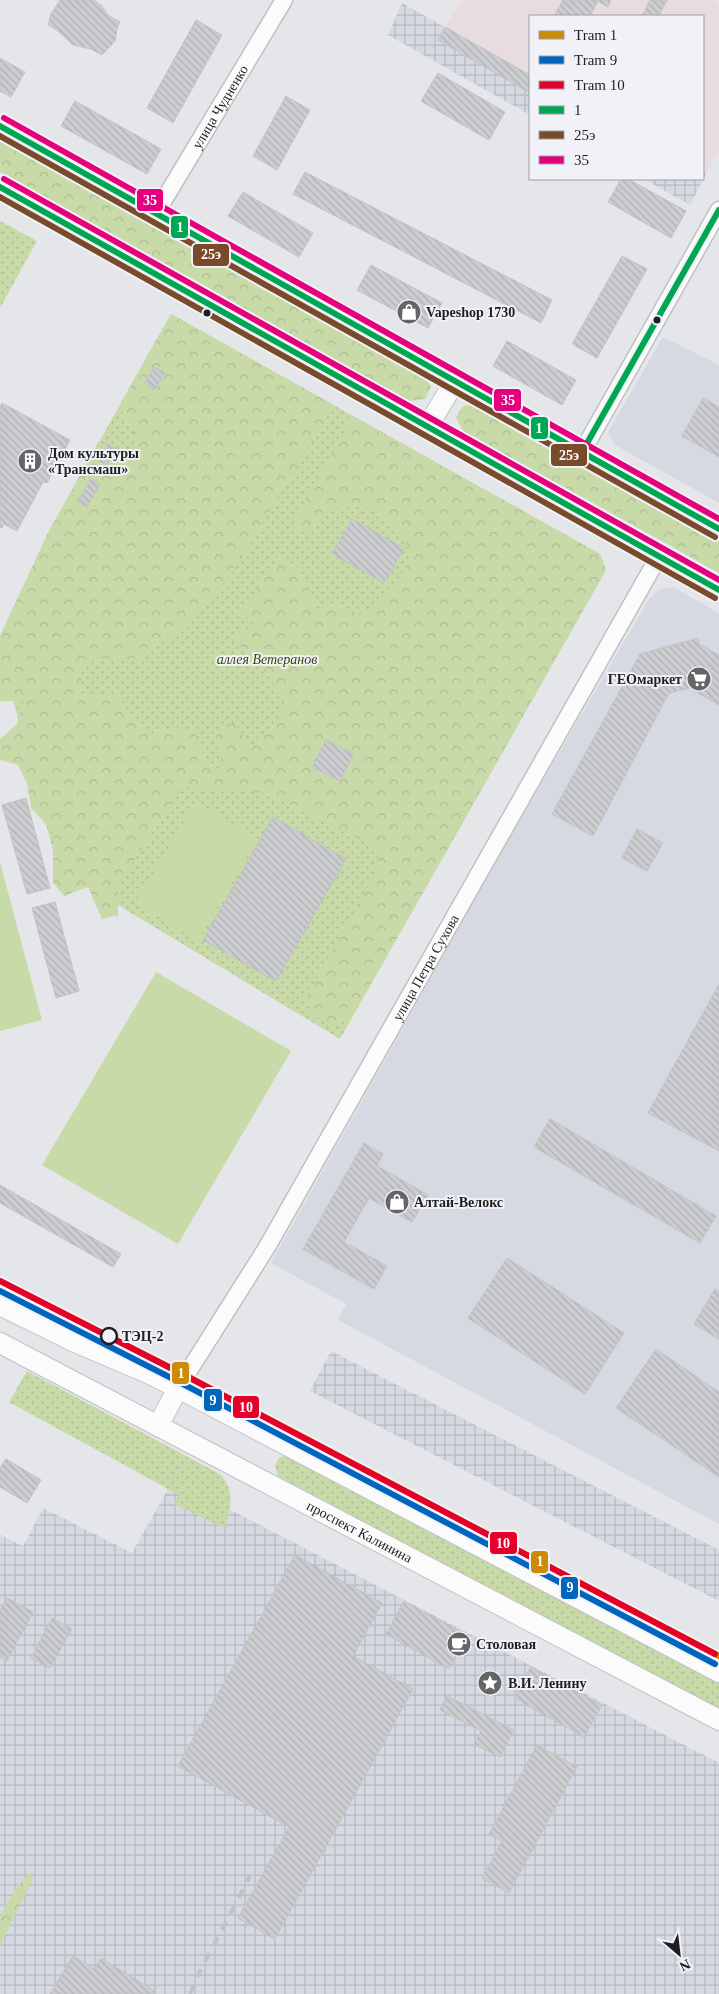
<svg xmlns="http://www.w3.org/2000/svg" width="719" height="1994" font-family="Georgia,serif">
<defs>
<pattern id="industrial-grid" width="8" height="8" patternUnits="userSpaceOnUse" patternTransform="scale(1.25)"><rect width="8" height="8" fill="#d6d9e2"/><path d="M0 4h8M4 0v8" fill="none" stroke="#b7bac2"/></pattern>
<pattern id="green-dots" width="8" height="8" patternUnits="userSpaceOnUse" patternTransform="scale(1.25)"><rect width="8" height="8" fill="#c9daa9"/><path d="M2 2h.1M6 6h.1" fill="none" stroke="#acbb91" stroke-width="1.8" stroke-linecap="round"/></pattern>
<pattern id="forest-crowns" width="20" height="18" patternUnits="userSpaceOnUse" patternTransform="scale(1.25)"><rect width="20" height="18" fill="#c9daa9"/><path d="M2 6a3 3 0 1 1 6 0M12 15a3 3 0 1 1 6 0" fill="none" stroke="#acbb91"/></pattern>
<pattern id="building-back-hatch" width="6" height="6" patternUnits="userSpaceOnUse" patternTransform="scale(1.25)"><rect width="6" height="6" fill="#cccdd0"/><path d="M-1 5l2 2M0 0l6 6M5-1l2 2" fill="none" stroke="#afb0b2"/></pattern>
</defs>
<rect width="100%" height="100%" fill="#e4e6e9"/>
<path fill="#d6d9e2" d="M663,337L719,365V503L615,445L608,432Z
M673,587L719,613V1524L338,1320L346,1304L271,1263L525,811L649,599L660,589Z"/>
<path fill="url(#industrial-grid)" d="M402,3L530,75V115L388,35Z
M703,172L706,174L690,205L644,179H703Z
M331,1351L719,1550V1601L310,1391Z
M173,1480L719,1763V1994H0V1535L23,1546L43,1508L132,1553Z"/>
<path fill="#e9dce1" d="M462,0H712L719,4V149L706,174L703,172V16H530V75L445,27Z"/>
<path fill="url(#green-dots)" d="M0,221L37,241L0,308Z
M171,314L600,554L606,570L340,1039L58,869L0,650V636L49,531Z
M27,1371L220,1474C236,1491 231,1509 224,1528L174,1504L179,1495L9,1402Z
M285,1455L719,1682V1711L278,1476L275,1466L278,1459Z"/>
<path fill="url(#forest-crowns)" d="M0,138L423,374L431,387L425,399L409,401L0,172Z
M171,314L330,403L322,424L231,575L208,598L187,622L142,659L85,658L78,693L117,695L147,735L180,725L194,732L210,770L223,768L216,731L225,724H235L252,748L290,704L261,668L234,640L240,632L260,626L240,613L247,605L278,556L299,568L317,609L340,604L357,615L380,603L400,579L409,556L407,545L377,509L342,505L302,532L293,529L294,521L353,416L600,554L606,570L352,1017L332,1027L312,1015L307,997L377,869L379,849L265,793L182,787L118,885V915L102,919L88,887L64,896L53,883V832L31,808L27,783L18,765L0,760V739L17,724L24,701H0V636L49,531L99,441L118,466L131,456L138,441L119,406Z
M477,404L719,538V573L463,431L456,417L463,406Z
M31,1873L33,1879L31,1883L0,1946C0,1938 0,1926 0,1918C4,1906 20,1879 31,1873Z"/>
<path fill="#c9daa9" d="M196,802L258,839L197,940L135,903Z
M0,862L42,1020L0,1031Z
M156,972L291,1051L178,1244L42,1165Z"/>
<path fill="url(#building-back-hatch)" stroke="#c2c3c6" d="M60,0H94L101,5L109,16L120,22L117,28L115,41L102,55L91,49L73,45L58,31L48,25L51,14Z
M563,0H611L608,7L598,1L590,16H554Z
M650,0H667L659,16H642Z
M196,20L222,35L173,123L147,108Z
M445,27L530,75V93L438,40Z
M0,58L25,72L11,97L0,91Z
M438,73L505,112L489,140L421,101Z
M286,96L310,110L277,170L253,156Z
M75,101L161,149L147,174L61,126Z
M305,172L552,300L541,323L293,194Z
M621,179H628L686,211L671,238L608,202Z
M243,192L313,233L299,257L228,216Z
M622,256L647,269L597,358L572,344Z
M371,265L442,303L428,328L357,290Z
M507,341L576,380L562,405L493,366Z
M154,367L165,373L155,390L144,383Z
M703,398L719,407V457L682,436Z
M2,403L70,440L47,483L43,482L17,531L4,524L2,528L0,527V407Z
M107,444L116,449L106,465L98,460Z
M91,479L100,484L87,507L78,501Z
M352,519L404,548L384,583L332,554Z
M698,638L699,644L719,655V705L689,688L669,693L593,836L552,814L640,654Z
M326,740L354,754L340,781L312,767Z
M26,798L50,888L27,894L2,805Z
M273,817L346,859L276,981L203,940Z
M637,829L663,843L647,871L622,858Z
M55,902L79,991L56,998L32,908Z
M719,984V1151L648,1113Z
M550,1119L716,1216L700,1243L534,1147Z
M364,1143L383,1154L377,1166L428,1195L412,1222L369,1198L344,1242L387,1266L374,1289L303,1249Z
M0,1185L121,1254L113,1267L0,1203Z
M507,1258L624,1333L585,1394L468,1318Z
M715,1289L719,1291V1339L694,1324Z
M656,1349L719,1392V1477L616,1408Z
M6,1459L41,1480L27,1503L0,1487V1468Z
M295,1555L382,1603L353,1656L413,1689L275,1939L238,1918L289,1827L178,1766Z
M7,1598L33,1612L7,1661L0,1657V1611Z
M404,1601L468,1635L449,1669L386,1634Z
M52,1618L72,1629L50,1668L31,1658Z
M531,1667L602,1705L584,1737L514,1698Z
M447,1696L514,1730L500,1757L474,1744L481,1731L440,1710Z
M537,1745L577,1767L509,1893L482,1878L502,1841L489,1834Z
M73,1956L94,1969L101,1958L156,1992L155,1994H50Z"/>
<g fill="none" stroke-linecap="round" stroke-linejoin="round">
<defs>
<g id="minor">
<path id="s1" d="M156,213L284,0"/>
<path d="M582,452L719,210"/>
<path id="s2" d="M178,1388L267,1247L659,556"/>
</g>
<g id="major">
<path d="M0,126L719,529"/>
<path d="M0,187L719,590"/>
<path d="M428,426L455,381"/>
<path d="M0,1305L75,1342L148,1373L178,1388L719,1672"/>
<path id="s3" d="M0,1343L719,1720"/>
<path d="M158,1426L178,1388"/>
</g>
</defs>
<use href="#minor" stroke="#bfc1c3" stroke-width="19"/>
<use href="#major" stroke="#bfc1c3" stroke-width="22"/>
<use href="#minor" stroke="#fbfbfc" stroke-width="16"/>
<use href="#major" stroke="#fbfbfc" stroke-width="20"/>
<path stroke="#c0c1c2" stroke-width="4" stroke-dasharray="9 9" stroke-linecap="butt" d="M190,1994L197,1977L250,1876"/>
<defs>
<path id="bus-1" d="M0,126L719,529
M0,187L719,590
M582,452L719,210"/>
<path id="bus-2" d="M0,136L715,537
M0,197L715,598"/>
<path id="bus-3" d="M4,118L719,519
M4,179L719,580"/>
</defs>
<use href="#bus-1" stroke="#f0f2f8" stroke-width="10"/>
<use href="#bus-2" stroke="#f0f2f8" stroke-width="10"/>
<use href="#bus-3" stroke="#f0f2f8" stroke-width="10"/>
<use href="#bus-1" stroke="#00a651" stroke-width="6"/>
<use href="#bus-2" stroke="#7a4b2a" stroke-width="6"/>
<use href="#bus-3" stroke="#e5007d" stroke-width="6"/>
<defs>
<path id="tram-1" d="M0,1281L187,1376L719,1656"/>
<path id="tram-2" d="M0,1291L183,1384L715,1664"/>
<path id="tram-3" d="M0,1281L188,1377L715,1654"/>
</defs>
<use href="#tram-1" stroke="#f0f2f8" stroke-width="10"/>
<use href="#tram-2" stroke="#f0f2f8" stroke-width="10"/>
<use href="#tram-3" stroke="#f0f2f8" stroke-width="10"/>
<use href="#tram-1" stroke="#cc8b07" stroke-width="6"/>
<use href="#tram-2" stroke="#0065bd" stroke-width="6"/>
<use href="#tram-3" stroke="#e4002b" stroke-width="6"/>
</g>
<defs>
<symbol id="shop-disc" viewBox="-11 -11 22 22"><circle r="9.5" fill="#646567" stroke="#f0f2f8"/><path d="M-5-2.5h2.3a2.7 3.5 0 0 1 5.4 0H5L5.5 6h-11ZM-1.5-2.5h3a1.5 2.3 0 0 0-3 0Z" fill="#fff"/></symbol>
<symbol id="building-disc" viewBox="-11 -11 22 22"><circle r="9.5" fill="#646567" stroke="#f0f2f8"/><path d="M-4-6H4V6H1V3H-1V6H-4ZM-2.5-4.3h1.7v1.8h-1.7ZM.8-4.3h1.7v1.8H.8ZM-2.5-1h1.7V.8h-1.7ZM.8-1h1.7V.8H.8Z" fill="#fff"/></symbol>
<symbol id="supermarket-disc" viewBox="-11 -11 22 22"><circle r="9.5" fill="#646567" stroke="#f0f2f8"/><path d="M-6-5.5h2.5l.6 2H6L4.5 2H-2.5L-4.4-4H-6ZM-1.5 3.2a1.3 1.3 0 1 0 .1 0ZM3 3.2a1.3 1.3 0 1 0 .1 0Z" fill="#fff"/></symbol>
<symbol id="cafe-disc" viewBox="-11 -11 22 22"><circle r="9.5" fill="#646567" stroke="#f0f2f8"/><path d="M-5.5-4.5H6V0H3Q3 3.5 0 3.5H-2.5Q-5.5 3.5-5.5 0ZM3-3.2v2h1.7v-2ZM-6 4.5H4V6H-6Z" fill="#fff"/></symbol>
<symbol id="sight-disc" viewBox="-11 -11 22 22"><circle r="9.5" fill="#646567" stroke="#f0f2f8"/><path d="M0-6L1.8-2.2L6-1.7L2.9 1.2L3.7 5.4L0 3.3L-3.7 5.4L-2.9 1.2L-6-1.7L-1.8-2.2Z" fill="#fff"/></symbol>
</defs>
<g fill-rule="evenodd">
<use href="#shop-disc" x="395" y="298" width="28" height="28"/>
<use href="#building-disc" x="16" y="447" width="28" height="28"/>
<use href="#supermarket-disc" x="685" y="665" width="28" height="28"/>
<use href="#shop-disc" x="383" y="1188" width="28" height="28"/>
<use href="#cafe-disc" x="445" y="1630" width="28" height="28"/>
<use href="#sight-disc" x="476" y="1669" width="28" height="28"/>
</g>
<g fill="#1f1f21" stroke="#f0f2f8" stroke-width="2">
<circle cx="207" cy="313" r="4.5"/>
<circle cx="657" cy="320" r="4.5"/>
</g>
<circle fill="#f0f2f8" stroke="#1f1f21" stroke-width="2.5" cx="109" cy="1336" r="8"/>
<g text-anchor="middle" stroke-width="4" stroke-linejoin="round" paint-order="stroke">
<g font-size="14" fill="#1f1f21" stroke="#f0f2f8">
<text dy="5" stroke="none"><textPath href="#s1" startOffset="124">улица Чудненко</textPath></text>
<text dy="5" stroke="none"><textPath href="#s2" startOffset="488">улица Петра Сухова</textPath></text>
<text dy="5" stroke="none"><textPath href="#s3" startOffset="406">проспект Калинина</textPath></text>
</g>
<g font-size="14" font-weight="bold" fill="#1f1f21" stroke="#f0f2f8" text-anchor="start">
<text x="426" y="317">Vapeshop 1730</text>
<text x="48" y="458">Дом культуры<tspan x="48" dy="16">«Трансмаш»</tspan></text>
<text x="682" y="684" text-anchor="end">ГЕОмаркет</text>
<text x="414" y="1207">Алтай-Велокс</text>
<text x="476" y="1649">Столовая</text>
<text x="508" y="1688">В.И. Ленину</text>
</g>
<g font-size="14" font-style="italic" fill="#354700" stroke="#f0f2f8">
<text x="267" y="664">аллея Ветеранов</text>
</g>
<g font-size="14" font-weight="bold" fill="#1f1f21" stroke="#f0f2f8" text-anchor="start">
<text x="122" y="1341">ТЭЦ-2</text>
</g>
</g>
<g stroke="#f0f2f8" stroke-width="2">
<rect x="136" y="188" width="28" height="24" rx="5" fill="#e5007d"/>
<rect x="170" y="215" width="19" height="24" rx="5" fill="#00a651"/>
<rect x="192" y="243" width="38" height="24" rx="5" fill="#7a4b2a"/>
<rect x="493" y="388" width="29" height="24" rx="5" fill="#e5007d"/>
<rect x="530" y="416" width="19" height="24" rx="5" fill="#00a651"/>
<rect x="550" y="443" width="38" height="24" rx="5" fill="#7a4b2a"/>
<rect x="171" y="1361" width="19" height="24" rx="5" fill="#cc8b07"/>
<rect x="203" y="1388" width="20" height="24" rx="5" fill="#0065bd"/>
<rect x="232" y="1395" width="28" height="24" rx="5" fill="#e4002b"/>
<rect x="489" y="1531" width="29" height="24" rx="5" fill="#e4002b"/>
<rect x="530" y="1550" width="19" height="24" rx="5" fill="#cc8b07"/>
<rect x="560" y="1576" width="19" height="24" rx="5" fill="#0065bd"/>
</g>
<g font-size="14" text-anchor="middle" font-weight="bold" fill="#fff">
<text x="150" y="205">35</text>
<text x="180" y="232">1</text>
<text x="211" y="259">25э</text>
<text x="508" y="405">35</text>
<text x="539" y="433">1</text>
<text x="569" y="460">25э</text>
<text x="181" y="1378">1</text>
<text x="213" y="1405">9</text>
<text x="246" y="1412">10</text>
<text x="503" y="1548">10</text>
<text x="540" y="1566">1</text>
<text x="570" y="1592">9</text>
</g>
<rect x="529" y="15" width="175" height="165" fill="#f0f2f8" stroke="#9c9ea2"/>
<rect x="539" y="31" width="25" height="8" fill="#cc8b07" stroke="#9c9ea2"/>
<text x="574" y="40" font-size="15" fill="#1f1f21">Tram 1</text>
<rect x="539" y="56" width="25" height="8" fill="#0065bd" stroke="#9c9ea2"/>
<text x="574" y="65" font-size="15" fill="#1f1f21">Tram 9</text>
<rect x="539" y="81" width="25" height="8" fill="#e4002b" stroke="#9c9ea2"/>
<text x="574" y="90" font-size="15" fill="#1f1f21">Tram 10</text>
<rect x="539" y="106" width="25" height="8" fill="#00a651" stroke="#9c9ea2"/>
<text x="574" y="115" font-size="15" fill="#1f1f21">1</text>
<rect x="539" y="131" width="25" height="8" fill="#7a4b2a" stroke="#9c9ea2"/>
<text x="574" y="140" font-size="15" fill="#1f1f21">25э</text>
<rect x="539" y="156" width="25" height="8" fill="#e5007d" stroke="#9c9ea2"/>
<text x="574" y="165" font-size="15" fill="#1f1f21">35</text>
<g transform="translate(679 1954) rotate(152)" stroke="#f0f2f8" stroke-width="4" paint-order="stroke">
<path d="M0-4L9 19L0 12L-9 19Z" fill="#1f1f21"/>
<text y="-8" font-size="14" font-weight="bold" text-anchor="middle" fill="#1f1f21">N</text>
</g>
</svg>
